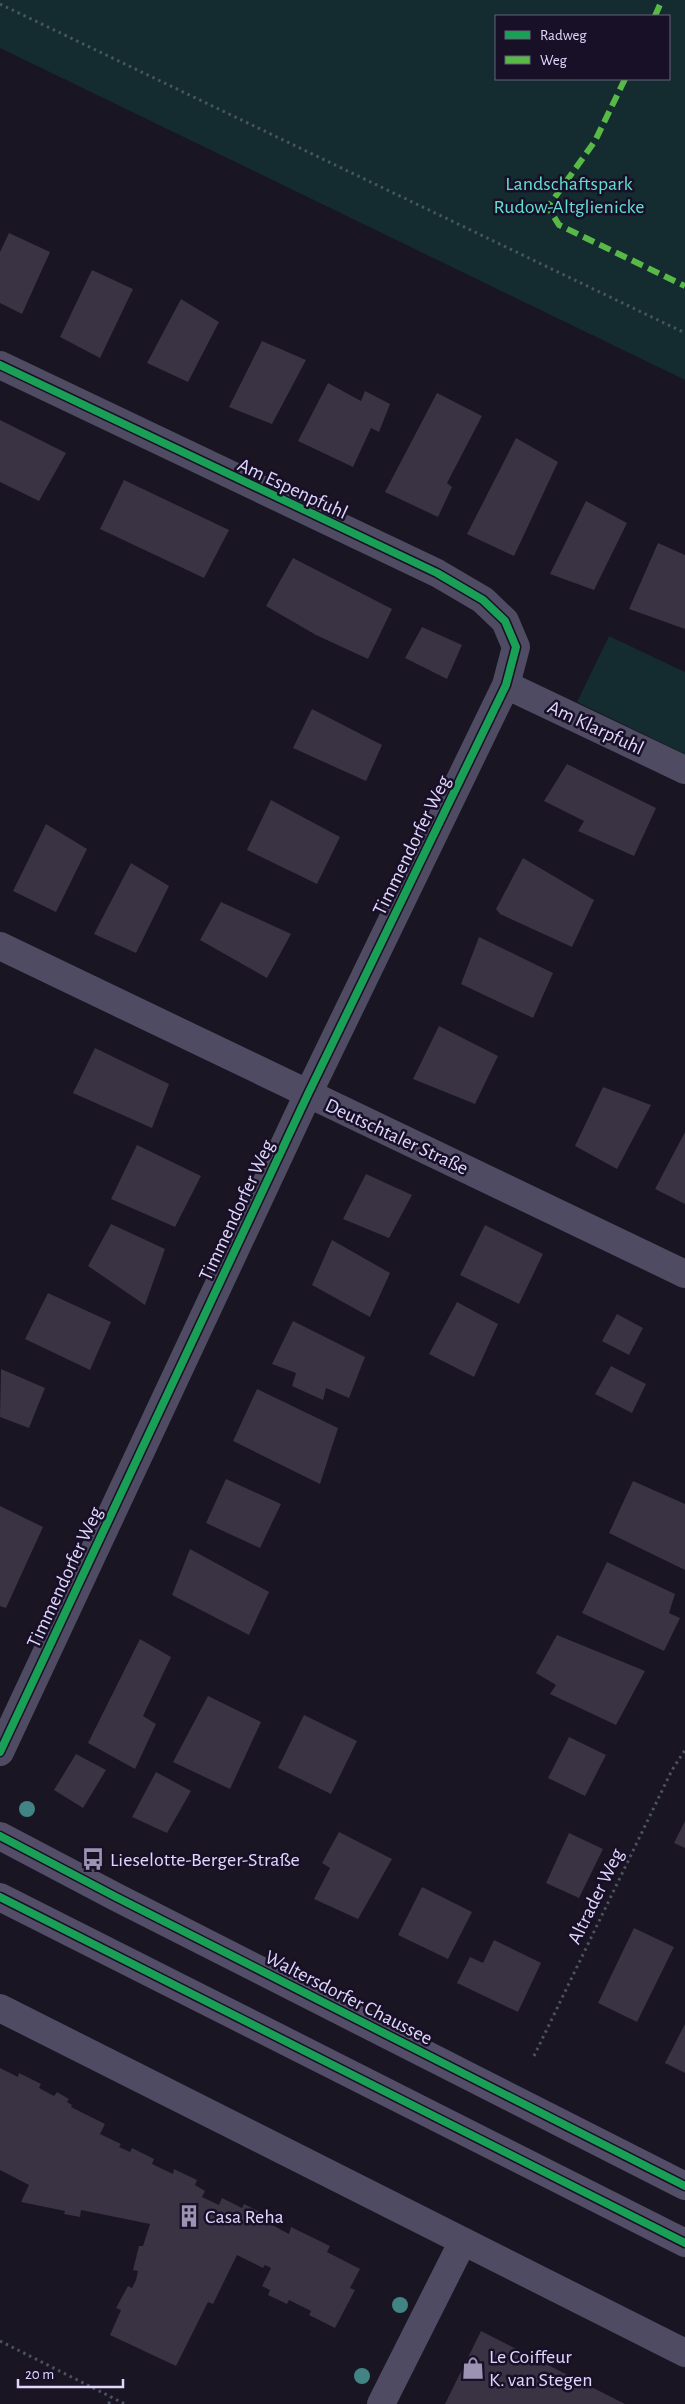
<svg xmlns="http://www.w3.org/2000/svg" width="685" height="2404" font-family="'Alegreya Sans',sans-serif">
<rect width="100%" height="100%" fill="#191522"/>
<path fill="#142b2f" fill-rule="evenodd" d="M0,0H685V380L0,48ZM496,16H669V79H496Z
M609,636L685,672V754L577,702Z"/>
<path fill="#393344" d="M9,233L50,252L22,314L0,303V252Z
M92,270L133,289L100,358L60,337Z
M181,299L219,322L188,382L147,363Z
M262,341L306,360L272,424L229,407Z
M328,383L361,401L365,391L390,404L379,432L371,428L353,467L298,441Z
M437,393L482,416L447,483L452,487L438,517L385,492Z
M0,420L66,453L39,501L0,482Z
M516,438L558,462L514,556L467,534Z
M124,480L229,530L204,578L100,529Z
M586,501L627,523L594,590L550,574Z
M658,543L685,555V629L629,609Z
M293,558L392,609L368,659L316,635L266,606Z
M422,627L462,645L447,679L405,658Z
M312,709L382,745L366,781L293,748Z
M567,764L656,808L634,856L578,831L584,821L544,801Z
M271,800L340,837L317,884L247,850Z
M46,824L87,849L56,912L13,891Z
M523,858L594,900L572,947L500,914L496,909Z
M131,863L169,886L136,953L94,934Z
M221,902L291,934L267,978L200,940Z
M479,937L553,973L533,1018L461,984Z
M439,1026L498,1056L475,1104L413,1079Z
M95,1048L169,1084L152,1128L73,1093Z
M603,1087L651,1105L617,1169L575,1146Z
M685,1132V1204L655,1189Z
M137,1145L201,1176L175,1227L111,1199Z
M366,1174L412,1195L389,1238L343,1219Z
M111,1224L165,1249L145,1305L88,1266Z
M485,1225L543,1254L519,1304L460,1275Z
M332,1240L390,1273L370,1317L312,1285Z
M48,1293L111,1322L90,1370L25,1339Z
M457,1302L498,1324L474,1377L429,1354Z
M617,1314L643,1328L629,1355L602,1341Z
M293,1321L365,1357L349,1398L326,1388L323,1400L292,1386L296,1373L272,1364Z
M611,1366L646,1384L632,1413L595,1394Z
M1,1369L45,1388L29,1428L0,1417Z
M257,1389L338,1428L320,1484L233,1441Z
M226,1479L281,1504L260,1548L206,1523Z
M633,1481L685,1504V1570L609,1533Z
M0,1506L43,1527L6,1608L0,1606Z
M190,1549L269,1592L249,1635L172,1595Z
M607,1562L675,1594L669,1613L680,1618L664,1651L582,1613Z
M557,1635L645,1671L616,1725L550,1694L556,1685L536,1673Z
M140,1639L171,1657L143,1716L156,1724L135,1769L88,1743Z
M208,1696L261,1722L230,1789L173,1762Z
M304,1715L357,1741L331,1794L278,1768Z
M569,1737L606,1755L585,1796L548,1778Z
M76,1754L106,1770L83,1808L54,1790Z
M156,1772L191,1791L167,1833L132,1817Z
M685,1821V1848L674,1843Z
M339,1832L392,1859L358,1919L314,1899L330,1868L322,1863Z
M569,1833L603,1849L579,1898L546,1883Z
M422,1887L472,1912L448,1959L398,1935Z
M634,1928L674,1947L637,2022L598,2003Z
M494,1940L541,1963L518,2012L457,1983L470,1957L483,1963Z
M685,2024V2073L665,2063Z
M0,2068L18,2077L19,2073L41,2084L39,2088L54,2096L57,2092L69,2099L67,2102L72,2105L71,2107L105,2124L100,2134L121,2144L119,2147L130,2152L132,2148L154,2159L152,2164L173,2174L174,2169L197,2180L195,2185L205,2191L202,2197L219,2205L222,2198L242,2208L244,2204L266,2215L263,2220L289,2234L291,2227L330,2246L327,2252L360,2269L350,2288L355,2290L335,2328L309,2315L311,2311L289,2300L287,2304L268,2295L270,2290L262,2286L271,2268L265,2265L263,2268L237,2255L213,2304L208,2302L176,2366L110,2335L121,2310L116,2308L128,2286L132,2288L136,2280L138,2271L133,2270L139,2246H143L150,2224L81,2210L80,2217L64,2214L65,2211L21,2202L29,2185L0,2170Z
M481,2331L625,2404H445Z"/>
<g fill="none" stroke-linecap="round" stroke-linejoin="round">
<path stroke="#4a5363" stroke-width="3" stroke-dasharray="2.5 4" stroke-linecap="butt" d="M0,4L685,333
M534,2056L672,1770L685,1750
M0,2341L125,2404
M109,2404L110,2397"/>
<path stroke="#4f4b62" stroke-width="28" d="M0,365L437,573L483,600L505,621L516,647L506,685L308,1094L0,1752
M506,685L685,770
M0,946L685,1274
M0,2008L685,2353
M381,2404L463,2241"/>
<path stroke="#534d68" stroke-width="28" d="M0,1836L116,1897L685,2186
M0,1897L685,2243"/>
<path stroke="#58b947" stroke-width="6" stroke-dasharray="12 6" stroke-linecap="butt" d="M655,16L662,0
M625,79L595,141L548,207L559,225L685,286"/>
<defs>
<path id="cycleway" d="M0,365L437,573L483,600L505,621L516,647L506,685L308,1094L0,1752
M0,1836L116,1897L685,2186
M0,1897L685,2243"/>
</defs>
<use href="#cycleway" stroke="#171027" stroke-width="11"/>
<use href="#cycleway" stroke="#1a9f57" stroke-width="8"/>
</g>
<g fill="#428483">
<circle cx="27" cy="1809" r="8"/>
<circle cx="400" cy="2305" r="8"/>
<circle cx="362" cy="2376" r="8"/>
</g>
<defs>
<symbol id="bus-bare" viewBox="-9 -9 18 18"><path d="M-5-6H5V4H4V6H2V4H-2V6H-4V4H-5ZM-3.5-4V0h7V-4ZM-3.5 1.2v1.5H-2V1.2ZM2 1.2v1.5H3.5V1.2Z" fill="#9b93b1" stroke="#171027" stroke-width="2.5" paint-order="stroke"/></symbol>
<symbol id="building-bare" viewBox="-9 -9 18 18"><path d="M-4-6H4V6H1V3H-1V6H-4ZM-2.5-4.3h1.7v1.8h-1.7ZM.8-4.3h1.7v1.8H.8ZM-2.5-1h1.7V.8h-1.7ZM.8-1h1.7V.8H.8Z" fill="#9b93b1" stroke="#171027" stroke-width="2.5" paint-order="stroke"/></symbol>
<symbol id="shop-bare" viewBox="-9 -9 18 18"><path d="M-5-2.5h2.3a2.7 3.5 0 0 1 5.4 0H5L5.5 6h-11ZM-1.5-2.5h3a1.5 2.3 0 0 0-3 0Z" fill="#9b93b1" stroke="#171027" stroke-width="2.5" paint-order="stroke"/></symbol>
</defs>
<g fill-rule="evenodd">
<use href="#bus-bare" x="77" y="1843" width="32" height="32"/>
<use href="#building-bare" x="173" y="2200" width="32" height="32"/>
<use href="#shop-bare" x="457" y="2352" width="32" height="32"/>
</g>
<g text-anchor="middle" stroke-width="5" stroke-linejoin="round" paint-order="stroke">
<g font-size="20" fill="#63ded2" stroke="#171027">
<text x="569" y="190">Landschaftspark<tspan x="569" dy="23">Rudow-Altglienicke</tspan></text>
</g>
<g font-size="20" fill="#e1d7fe" stroke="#171027">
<text transform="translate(293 488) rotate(25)" y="7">Am Espenpfuhl</text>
<text transform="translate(596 727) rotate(25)" y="7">Am Klarpfuhl</text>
<text transform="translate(411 845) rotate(-64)" y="7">Timmendorfer Weg</text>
<text transform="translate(397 1136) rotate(25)" y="7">Deutschtaler Straße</text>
<text transform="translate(236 1210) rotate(-65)" y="7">Timmendorfer Weg</text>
<text transform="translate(64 1577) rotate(-65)" y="7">Timmendorfer Weg</text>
<text transform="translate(595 1896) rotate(-64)" y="7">Altrader Weg</text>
<text transform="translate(349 1997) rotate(27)" y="7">Waltersdorfer Chaussee</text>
</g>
<g font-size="20" fill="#e1d7fe" stroke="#171027" text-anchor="start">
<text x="110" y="1866">Lieselotte-Berger-Straße</text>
<text x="205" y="2223">Casa Reha</text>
<text x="489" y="2363">Le Coiffeur<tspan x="489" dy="23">K. van Stegen</tspan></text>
</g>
</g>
<rect x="495" y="15" width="175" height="65" fill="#171027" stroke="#68607d"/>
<rect x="505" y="31" width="25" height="8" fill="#1a9f57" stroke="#68607d"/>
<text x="540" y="40" font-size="15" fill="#e1d7fe">Radweg</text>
<rect x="505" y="56" width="25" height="8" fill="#58b947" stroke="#68607d"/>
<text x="540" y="65" font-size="15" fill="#e1d7fe">Weg</text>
<path d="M18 2379v8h105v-8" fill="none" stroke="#e1d7fe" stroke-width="2.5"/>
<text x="25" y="2379" font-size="15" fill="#e1d7fe" stroke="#171027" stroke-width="4" paint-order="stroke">20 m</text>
</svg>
